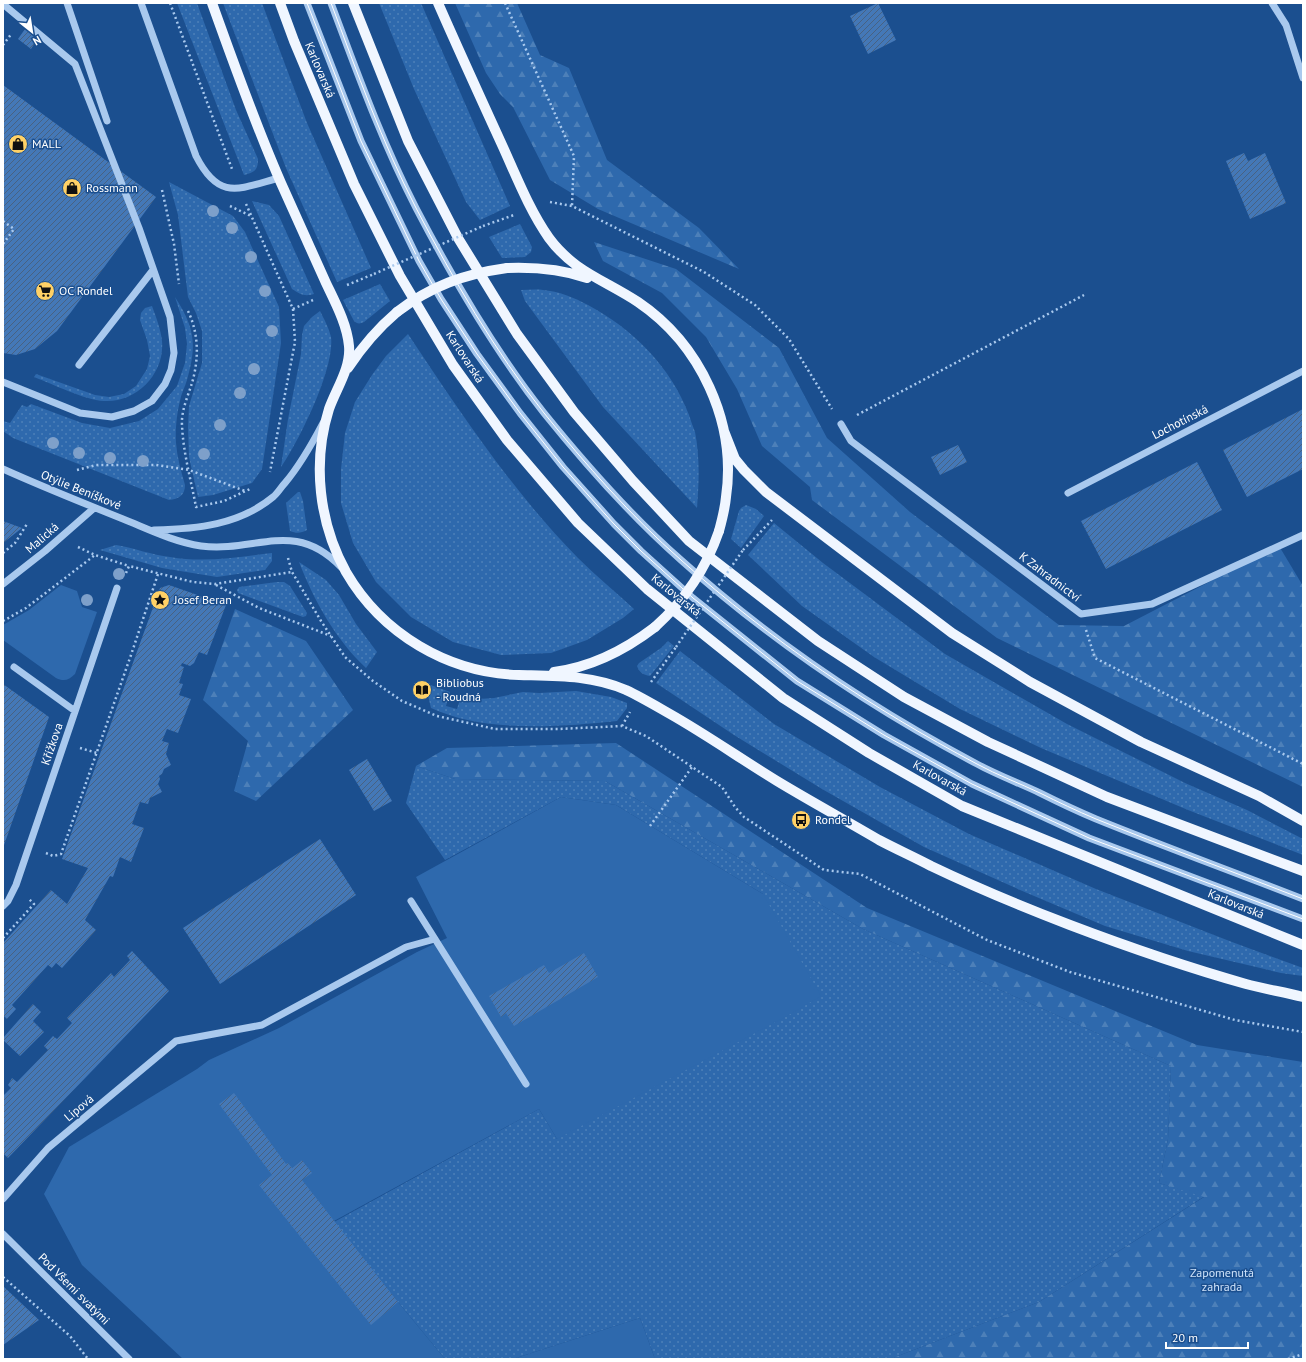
<svg xmlns="http://www.w3.org/2000/svg" width="1306" height="1362" font-family="'PT Sans',sans-serif">
<defs>
<pattern id="grass-dots" width="8" height="8" patternUnits="userSpaceOnUse"><rect width="8" height="8" fill="#2e69ad"/><path d="M2 2h.1M6 6h.1" fill="none" stroke="#4d80b9" stroke-width="1.8" stroke-linecap="round"/></pattern>
<pattern id="forest-firs" width="22" height="20" patternUnits="userSpaceOnUse"><rect width="22" height="20" fill="#2e69ad"/><path d="M5 1l3.5 6h-7zM16 11l3.5 6h-7z" fill="#4d80b9"/></pattern>
<pattern id="building-hatch" width="6" height="6" patternUnits="userSpaceOnUse"><rect width="6" height="6" fill="#4478b7"/><path d="M-1 1l2-2M0 6l6-6M5 7l2-2" fill="none" stroke="#486282"/></pattern>
</defs>
<rect width="100%" height="100%" fill="#1b4f8f"/>
<path fill="url(#grass-dots)" d="M177,3H197L236,110L258,159C258,171 254,172 244,175Z
M223,3H262L307,123L371,268L337,282L286,168Z
M379,3H421L510,206L480,220L466,202L414,89Z
M169,182L233,216L245,232L279,307L281,343L262,469L252,483L213,495L198,497L189,457L188,427L189,406L202,363V331L196,313L188,297L178,215Z
M252,201L269,205L279,216L314,294C304,297 300,294 292,289Z
M520,224L532,247L531,252L525,257L502,258L489,237Z
M380,284L390,301L364,322C360,324 357,324 354,321L343,300Z
M521,290C528,290 536,289 543,290C558,291 575,298 588,305C633,329 671,367 689,415C691,421 693,427 695,432C700,457 699,483 697,508L603,407L525,301Z
M175,297C195,328 197,345 187,380C185,387 181,394 180,401C177,412 175,431 176,443C177,457 181,471 185,485C185,495 179,499 169,500L13,438L3,431V421L10,423L22,405L27,407L31,404L82,423L110,428L139,421L158,409L177,386L185,363L187,344L185,328Z
M152,306C156,317 161,330 162,341C165,374 136,403 104,401C84,400 53,384 34,377L36,374L95,395L109,397L124,394L136,386L147,369L150,356L147,340L140,320L141,313L145,308Z
M320,311C324,319 329,328 331,337C335,368 299,441 281,467L288,419L301,354L302,335L304,326L312,317Z
M408,334C460,412 512,491 578,558C596,576 616,592 634,609L623,618L587,640L551,653L501,655L453,642L411,617L376,582L353,543L341,503V469L345,433L355,402L372,375L386,356Z
M298,492H300L303,501L307,530C301,533 297,534 290,531L286,503Z
M746,505L756,509L764,516L741,548L731,539L739,511L741,508Z
M774,523L823,563L945,654L1067,724L1185,783L1247,810L1303,839V855L1188,810L1041,748L960,709L874,657L802,606L748,555Z
M116,545C134,548 152,555 170,557C204,563 238,557 272,553V561L265,570L217,577L162,568L100,550Z
M299,562L326,580L339,595L356,624L377,652L366,668C336,640 314,601 299,562Z
M277,582H284L290,586L307,613L306,616L303,617L238,593L237,590L239,587Z
M668,641L674,646L650,676C643,675 639,672 637,666L639,663L661,648Z
M680,651L774,724L880,787L969,834L1096,889L1232,942L1303,968V976L1281,973L1188,951L1105,926L1020,890L924,847L822,789L734,735L656,683Z
M425,683L450,692L446,706L457,709L461,696L479,699L494,698L523,692L539,693L576,691L611,697L627,703V708L617,721C559,727 485,733 431,708Z
M416,766L455,779L605,781L863,929L1171,1066L1168,1139L1159,1183L1205,1196L1039,1302L890,1359H655L640,1318L513,1359H445L398,1302L334,1222L539,1109L557,1139L763,894L616,805L561,797L445,860L406,803Z"/>
<path fill="url(#forest-firs)" d="M455,3H517L540,55L569,68L607,160L699,228L739,269L598,209L550,180L513,107L500,94L486,73Z
M594,242L676,269L779,348L827,438L910,512L1059,625L1124,626L1279,546L1303,586V787L997,638L812,500L810,487L762,446L737,389L706,337L662,293L603,261Z
M235,609L306,641L353,710L256,801L234,791L248,741L203,700Z
M616,743L867,908L1197,1045L1303,1062V1359H890L1039,1302L1204,1197L1159,1183L1168,1139L1171,1066L863,929L605,781L455,779L416,766L447,748Z"/>
<path fill="#2e69ad" fill-rule="evenodd" d="M61,585L77,591L82,607L97,612L75,674C69,680 64,682 56,678L3,640V625L29,610Z
M561,797L616,805L763,894L821,996L787,1016L557,1139L539,1109L334,1221L398,1302L445,1359H183L82,1265L44,1194L69,1147L197,1069L209,1060L279,1028L417,952L447,938L416,877ZM302,1160L311,1173L302,1180L292,1168Z
M640,1318L655,1359H513Z"/>
<path fill="url(#building-hatch)" d="M878,3L896,40L868,54L850,16Z
M25,29L38,38L31,49L18,39Z
M3,85L156,197L57,331L35,349L16,355L3,353Z
M1244,153L1248,161L1265,153L1286,203L1250,219L1226,161Z
M1303,409V469L1247,497L1223,450Z
M958,445L967,462L940,475L931,457Z
M1197,462L1222,510L1106,569L1081,521Z
M3,521L22,528L3,543Z
M169,585L226,605L207,655L199,652L194,663L190,666L182,663L181,666L184,667L179,683L183,684L179,695L191,699L178,733L167,729L162,741L169,743L166,754L171,765L164,769L162,774L159,776L160,779L158,784L162,792L150,798L148,804L140,802L132,824L144,828L131,862L120,857L113,877L110,876L85,920L96,930L62,968L56,963L52,968L48,965L12,1005L16,1009L7,1019L3,1015V943L51,890L67,904L88,868L62,859L160,588Z
M3,684L49,717L3,848Z
M367,759L392,801L374,811L349,770Z
M320,839L356,895L220,984L183,928Z
M132,951L169,991L8,1158L3,1153V1096L11,1088L8,1085L12,1078L17,1082L48,1050L44,1046L53,1036L57,1039L72,1023L67,1018L111,973L114,977L130,960L127,956Z
M584,953L598,977L514,1026L506,1013L501,1017L489,996L544,965L549,973Z
M33,1004L41,1012L33,1021L44,1032L20,1056L3,1040V1038Z
M234,1093L286,1164L288,1163L292,1168L302,1160L312,1173L302,1180L398,1302L371,1325L259,1185L272,1175L219,1104Z
M3,1286L39,1320L3,1345Z"/>
<g fill="none" stroke-linecap="round" stroke-linejoin="round">
<path stroke="#a9c9ee" stroke-width="2.5" stroke-dasharray="2 3" stroke-linecap="butt" d="M170,3L232,169
M505,3L574,156L572,206
M3,45L12,33
M162,190L174,244L179,284
M550,202L572,206L704,272L755,305L789,339L832,409
M246,204L293,309L295,342L270,472
M230,206L251,216
M3,221L14,229L3,244
M483,226L514,215
M347,285L374,274
M293,309L313,300
M188,311C199,334 199,359 192,383C188,396 181,411 182,425C183,452 191,480 196,507L224,501L250,489
M857,415L1084,295
M77,470L96,465H156L189,470L245,491
M78,547L95,555L129,566
M743,550L772,520
M3,553L15,543L27,524
M288,558L292,572L321,621L345,657L373,681L402,701L437,716L495,729H558L622,726L646,736L722,787L735,807L744,817L824,870L860,874L987,940L1070,972L1235,1020L1303,1032
M126,573L129,566L193,582L215,584L292,572
M216,585L259,608L331,636
M3,621L26,608L95,555
M1086,630L1095,658L1303,764
M651,682L676,647
M622,726L630,712
M80,748L97,753
M650,826L692,767
M46,853L53,856L61,854L131,655L158,574
M3,938L34,904L29,899
M3,1277L70,1336L88,1359
M1288,1359L1303,1354"/>
<path stroke="#a9c9ee" stroke-width="7" d="M67,3L107,121
M141,3L196,156C219,201 238,189 279,178
M307,3L361,141L419,261L441,299L477,354L520,413L563,467L614,524L641,551L693,598L797,681L884,735L972,784L1089,838L1303,919
M331,3C357,72 382,142 416,208C453,279 494,350 544,413C586,465 631,516 681,560C770,640 871,708 977,764C997,775 1019,783 1040,793C1058,802 1077,811 1096,819C1165,847 1234,872 1303,899
M1272,3L1286,25L1303,78
M3,4L75,64L139,228L170,317L174,353L171,370L165,384L152,401L134,411L112,417L80,413L3,382
M79,365L153,270
M841,424L851,441L1081,614L1152,604L1303,535
M3,469C43,487 83,503 123,519C148,529 174,542 201,546C256,553 294,518 341,567
M1068,493L1303,371
M154,530C197,529 239,525 273,497C278,493 281,487 285,483C301,464 312,444 323,423
M3,584L45,551L94,508
M14,667L75,711
M411,901L435,939
M3,906L8,901L16,885L117,588
M3,1199L48,1148L176,1041L262,1025L406,947L435,939L526,1084
M3,1234L129,1359"/>
<path stroke="#f0f6ff" stroke-width="10" d="M212,3C234,64 255,124 281,183C296,216 311,250 326,283C335,302 347,324 349,346C351,368 336,389 329,409C312,463 319,523 346,572C382,634 448,673 519,675C556,676 591,675 626,690C641,697 656,706 670,714C707,735 741,759 777,781C810,801 845,820 879,840C896,849 914,857 931,866C977,888 1023,907 1070,925C1128,947 1186,967 1246,984C1264,989 1284,992 1303,997
M280,3L294,41L354,184L400,276L453,365L507,440L578,523L647,589L783,698L869,753L962,806L1303,945
M353,3L408,141L458,238L517,334L574,412L633,481L689,541L818,641L904,697L988,742L1107,797L1303,871
M438,3C459,51 481,99 503,147C517,178 530,211 549,238C574,272 605,280 638,302C700,344 737,422 726,497C725,508 722,520 719,531
M507,268C534,267 561,269 587,278
M348,368C362,347 377,329 397,312
M724,431L735,459L744,470L766,492L952,633L1030,682L1141,742L1259,796L1303,821
M554,672C592,667 625,650 655,627"/>
<path stroke="#fff" stroke-width="1" d="M307,3L361,141L419,261L441,299L477,354L520,413L563,467L614,524L641,551L693,598L797,681L884,735L972,784L1089,838L1303,919
M331,3C357,72 382,142 416,208C453,279 494,350 544,413C586,465 631,516 681,560C770,640 871,708 977,764C997,775 1019,783 1040,793C1058,802 1077,811 1096,819C1165,847 1234,872 1303,899"/>
<path stroke="#a9c9ee" stroke-width="2.5" stroke-dasharray="2 3" stroke-linecap="butt" d="M374,274L483,226
M676,647L743,550"/>
<path stroke="#f0f6ff" stroke-width="10" d="M397,312C431,286 464,274 507,268
M655,627C685,600 706,569 719,531"/>
</g>
<g fill="#7ea0ca">
<circle cx="213" cy="211" r="6"/>
<circle cx="232" cy="228" r="6"/>
<circle cx="251" cy="257" r="6"/>
<circle cx="265" cy="291" r="6"/>
<circle cx="272" cy="331" r="6"/>
<circle cx="254" cy="369" r="6"/>
<circle cx="240" cy="393" r="6"/>
<circle cx="220" cy="425" r="6"/>
<circle cx="53" cy="443" r="6"/>
<circle cx="79" cy="453" r="6"/>
<circle cx="204" cy="454" r="6"/>
<circle cx="110" cy="458" r="6"/>
<circle cx="143" cy="461" r="6"/>
<circle cx="119" cy="574" r="6"/>
<circle cx="87" cy="600" r="6"/>
</g>
<defs>
<symbol id="shop-disc" viewBox="-11 -11 22 22"><circle r="9.5" fill="#ffd166" stroke="#1b4f8f"/><path d="M-5-2.5h2.3a2.7 3.5 0 0 1 5.4 0H5L5.5 6h-11ZM-1.5-2.5h3a1.5 2.3 0 0 0-3 0Z" fill="#111"/></symbol>
<symbol id="supermarket-disc" viewBox="-11 -11 22 22"><circle r="9.5" fill="#ffd166" stroke="#1b4f8f"/><path d="M-6-5.5h2.5l.6 2H6L4.5 2H-2.5L-4.4-4H-6ZM-1.5 3.2a1.3 1.3 0 1 0 .1 0ZM3 3.2a1.3 1.3 0 1 0 .1 0Z" fill="#111"/></symbol>
<symbol id="sight-disc" viewBox="-11 -11 22 22"><circle r="9.5" fill="#ffd166" stroke="#1b4f8f"/><path d="M0-6L1.8-2.2L6-1.7L2.9 1.2L3.7 5.4L0 3.3L-3.7 5.4L-2.9 1.2L-6-1.7L-1.8-2.2Z" fill="#111"/></symbol>
<symbol id="library-disc" viewBox="-11 -11 22 22"><circle r="9.5" fill="#ffd166" stroke="#1b4f8f"/><path d="M-6-4Q-3-5.5-.7-3.5V5Q-3 3-6 4ZM6-4Q3-5.5 .7-3.5V5Q3 3 6 4Z" fill="#111"/></symbol>
<symbol id="bus-disc" viewBox="-11 -11 22 22"><circle r="9.5" fill="#ffd166" stroke="#1b4f8f"/><path d="M-5-6H5V4H4V6H2V4H-2V6H-4V4H-5ZM-3.5-4V0h7V-4ZM-3.5 1.2v1.5H-2V1.2ZM2 1.2v1.5H3.5V1.2Z" fill="#111"/></symbol>
</defs>
<g fill-rule="evenodd">
<use href="#shop-disc" x="7" y="133" width="22" height="22"/>
<use href="#shop-disc" x="61" y="177" width="22" height="22"/>
<use href="#supermarket-disc" x="34" y="280" width="22" height="22"/>
<use href="#sight-disc" x="149" y="589" width="22" height="22"/>
<use href="#library-disc" x="411" y="679" width="22" height="22"/>
<use href="#bus-disc" x="790" y="809" width="22" height="22"/>
</g>
<g text-anchor="middle" stroke-width="3" stroke-linejoin="round" paint-order="stroke">
<g font-size="12" fill="#fff" stroke="#1b4f8f">
<text transform="translate(320 70) rotate(67)" y="4">Karlovarská</text>
<text transform="translate(465 357) rotate(57)" y="4">Karlovarská</text>
<text transform="translate(1180 422) rotate(-27)" y="4">Lochotínská</text>
<text transform="translate(81 490) rotate(22)" y="4">Otýlie Beníškové</text>
<text transform="translate(42 538) rotate(-41)" y="4">Malická</text>
<text transform="translate(1050 577) rotate(37)" y="4">K Zahradnictví</text>
<text transform="translate(676 595) rotate(39)" y="4">Karlovarská</text>
<text transform="translate(52 744) rotate(-71)" y="4">Křížkova</text>
<text transform="translate(940 778) rotate(29)" y="4">Karlovarská</text>
<text transform="translate(1236 904) rotate(22)" y="4">Karlovarská</text>
<text transform="translate(79 1108) rotate(-40)" y="4">Lipová</text>
<text transform="translate(74 1289) rotate(45)" y="4">Pod Všemi svatými</text>
</g>
<g font-size="12" fill="#fff" stroke="#1b4f8f" text-anchor="start">
<text x="32" y="148">MALL</text>
<text x="86" y="192">Rossmann</text>
<text x="59" y="295">OC Rondel</text>
<text x="174" y="604">Josef Beran</text>
<text x="436" y="687">Bibliobus<tspan x="436" dy="14">- Roudná</tspan></text>
<text x="815" y="824">Rondel</text>
</g>
<g font-size="12" fill="#cfe3fa" stroke="#1b4f8f">
<text x="1222" y="1277">Zapomenutá<tspan x="1222" dy="14">zahrada</tspan></text>
</g>
</g>
<rect width="1306" height="1362" fill="none" stroke="#ffffff" stroke-width="8"/>
<g transform="translate(32 32) rotate(150)" stroke="#1b4f8f" stroke-width="3" paint-order="stroke">
<path d="M0-3L7 15L0 10L-7 15Z" fill="#ffffff"/>
<text y="-6" font-size="11" font-weight="bold" text-anchor="middle" fill="#ffffff">N</text>
</g>
<path d="M1166 1342v6h82v-6" fill="none" stroke="#ffffff" stroke-width="2"/>
<text x="1172" y="1342" font-size="12" fill="#ffffff" stroke="#1b4f8f" stroke-width="3" paint-order="stroke">20 m</text>
</svg>
